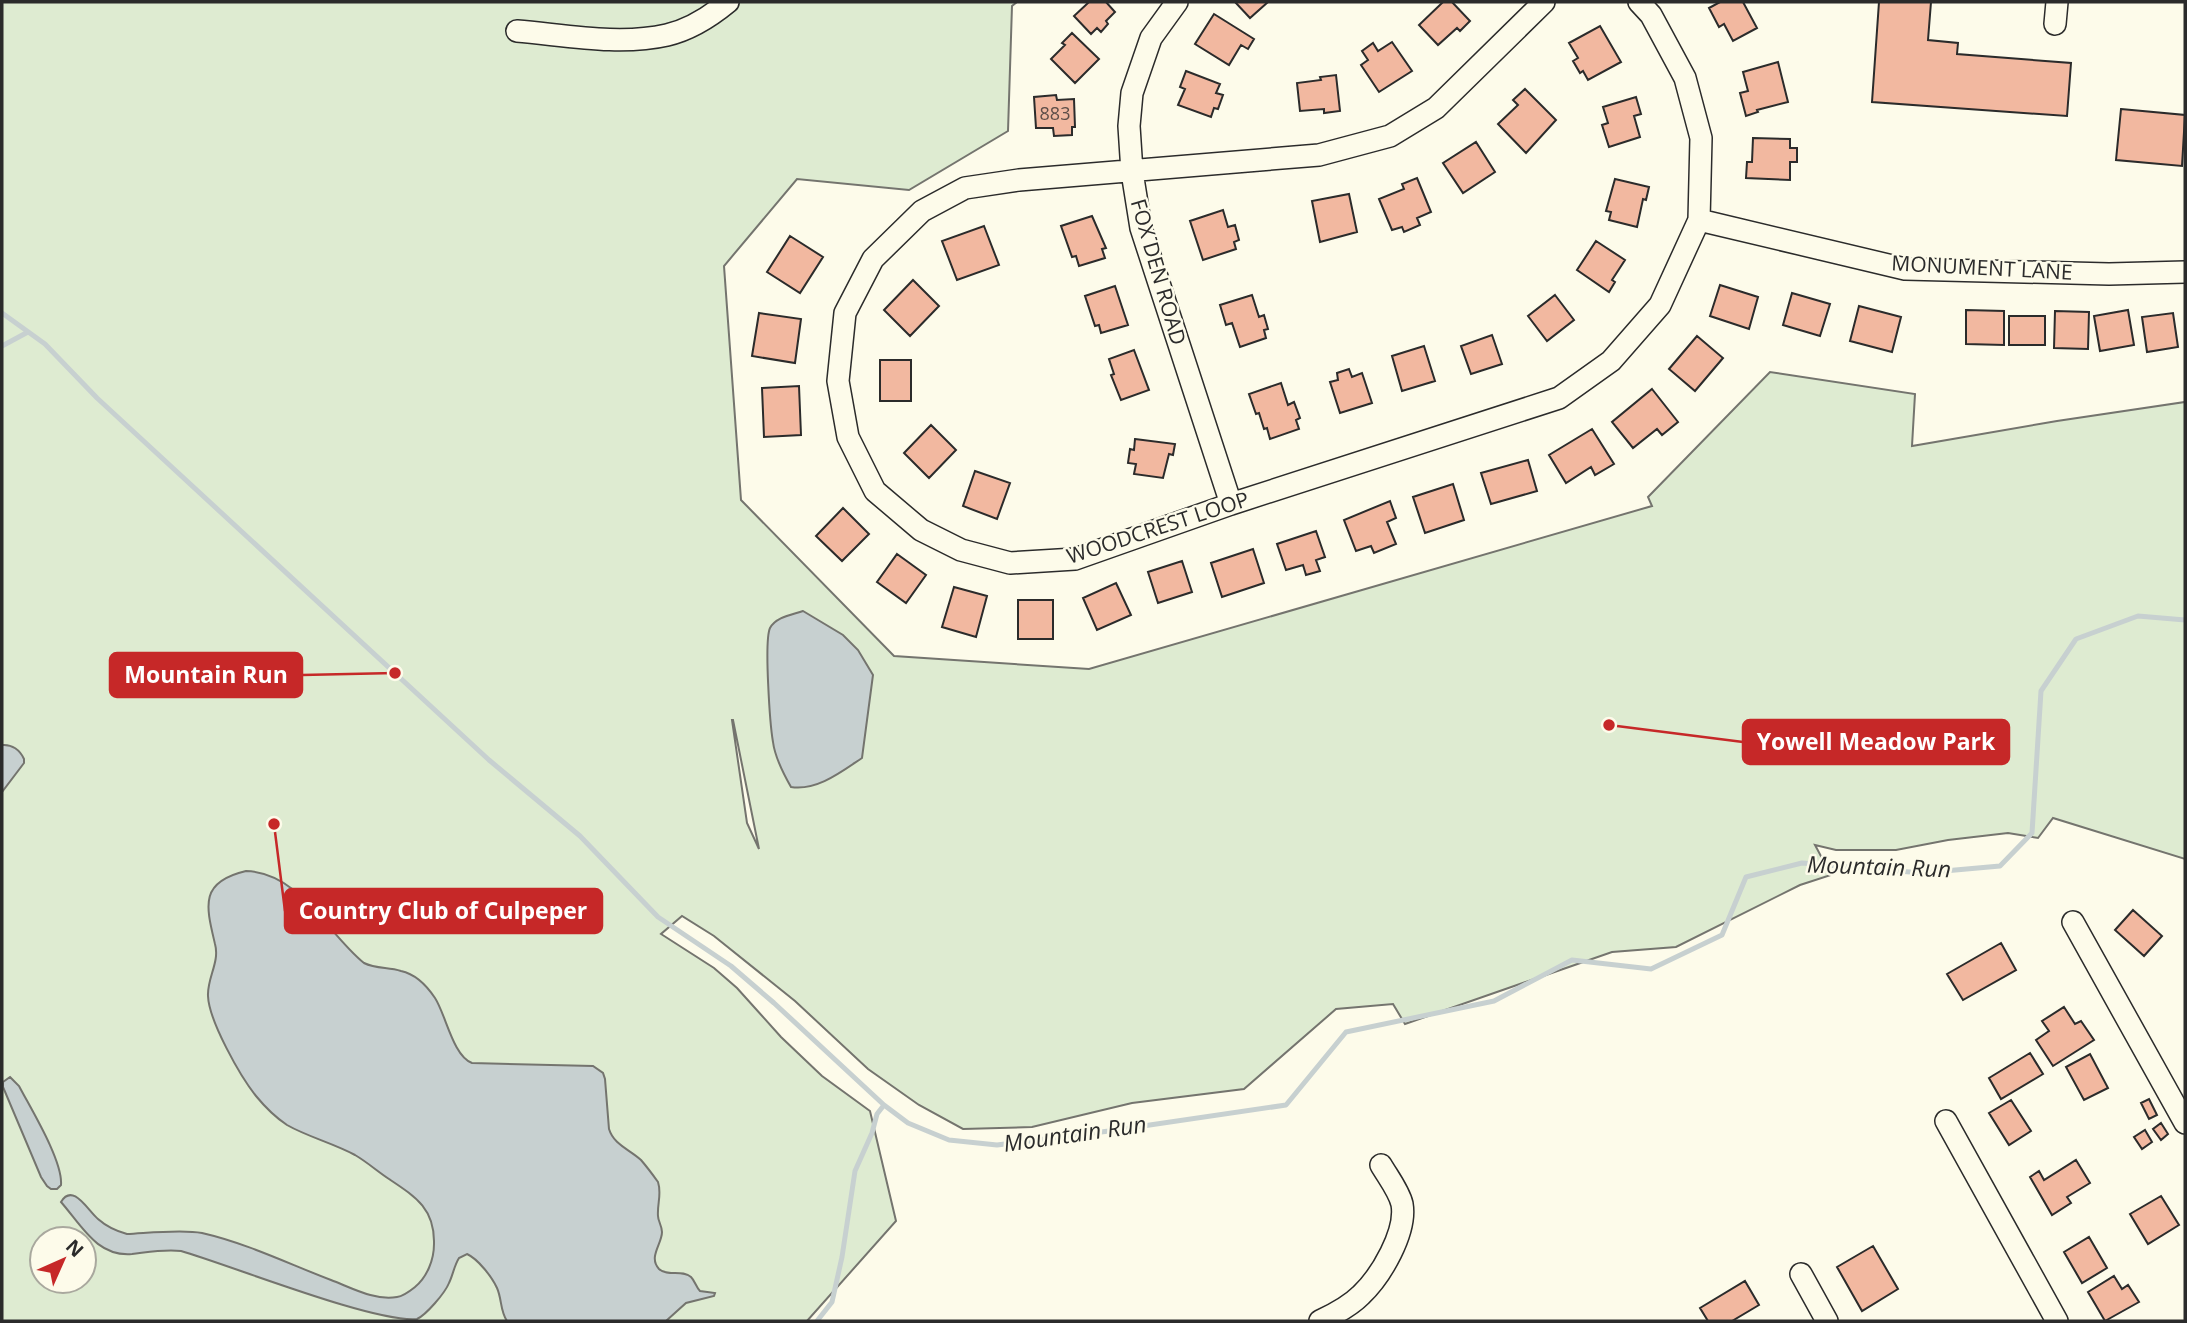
<svg xmlns="http://www.w3.org/2000/svg" width="2187" height="1323" font-family="'Open Sans',sans-serif">
<rect width="100%" height="100%" fill="#fdfbea"/>
<path fill="#deebd1" stroke="#74746e" stroke-width="2" fill-rule="evenodd" d="M2,2H1017L1012,6L1008,131L909,190L797,179L724,266L741,500L894,656L1089,669L1652,506L1648,497L1770,372L1915,394L1912,446L2057,421L2185,402V859L2053,818L2038,838L2008,833L1948,840L1896,850H1836L1815,845L1831,875L1800,885L1676,947L1612,952L1405,1024L1393,1004L1336,1009L1244,1089L1132,1103L1032,1127L963,1129L919,1105L868,1069L795,1001L714,936L682,916L661,934L714,968L737,988L781,1037L822,1076L870,1111L896,1221L807,1321H2ZM732,720H733L759,849L747,823ZM42,1239H84V1281H42Z"/>
<path fill="#c7d0d0" stroke="#74746e" stroke-width="2" d="M803,611L843,635L858,650L873,675L862,758C841,772 817,791 791,787C783,773 775,758 773,742C770,725 764,641 770,628C776,617 791,615 803,611Z
M2,745C12,744 20,750 24,759V763L2,792Z
M246,871C300,873 326,932 364,963C376,969 388,967 401,971C415,974 427,986 435,998C446,1015 453,1056 472,1063L593,1066L603,1073L605,1079L609,1129C614,1145 629,1149 641,1160C647,1167 653,1175 658,1182C662,1194 657,1204 658,1216C658,1221 662,1226 662,1232C662,1244 648,1257 659,1269C668,1277 682,1269 691,1277C695,1281 696,1287 700,1291L715,1293L714,1296L686,1303L666,1321H507C500,1311 502,1299 497,1288C492,1277 478,1259 467,1254L459,1258C454,1266 453,1275 449,1283C445,1293 426,1315 417,1319C374,1323 230,1265 181,1251C164,1249 149,1252 132,1254C97,1257 82,1226 61,1202C73,1182 88,1211 98,1219C107,1227 116,1231 127,1234C148,1233 182,1229 202,1233C246,1243 289,1264 331,1280C352,1288 375,1301 397,1297C404,1296 410,1291 415,1287C427,1277 434,1260 434,1244C435,1209 416,1197 389,1179C377,1171 367,1162 355,1155C333,1143 308,1137 287,1125C275,1117 265,1107 256,1096C240,1076 209,1021 208,996C207,978 220,962 215,944C206,906 199,882 246,871Z
M10,1077L19,1086C31,1109 63,1161 61,1185L57,1189H51L47,1186L41,1177L3,1087V1082Z"/>
<g fill="none" stroke-linecap="round" stroke-linejoin="round">
<path stroke="#c7d0d0" stroke-width="5" d="M2,313L45,344L97,398L489,760L580,836L658,917L731,966L774,1003L884,1105L908,1123L949,1140L997,1145L1109,1131L1286,1105L1346,1032L1494,1001L1572,960L1651,969L1722,935L1746,877L1802,863L1922,873L2000,866L2032,833L2041,691L2076,639L2138,616L2185,620
M2,346L28,332
M817,1321L832,1302L842,1257L855,1171L872,1133L877,1114L884,1105"/>
</g>
<path fill="#f2b8a0" stroke="#2b2b2b" stroke-width="2" d="M1089,2H1106L1115,12L1106,21L1108,24L1101,32L1097,28L1091,34L1074,16Z
M1235,2H1268L1250,18Z
M1443,2H1452L1470,21L1460,31L1457,28L1438,45L1419,25Z
M1720,2H1743L1757,28L1733,41L1724,24L1719,27L1709,8Z
M1879,2H1931L1928,40L1958,43L1957,54L2071,63L2067,116L1872,102Z
M1214,14L1254,39L1248,49L1241,45L1229,65L1195,44Z
M1600,26L1621,62L1588,80L1583,71L1580,73L1573,61L1578,58L1569,43Z
M1072,33L1099,59L1075,83L1051,59L1065,45L1062,43Z
M1392,42L1412,71L1379,92L1361,65L1368,60L1362,51L1373,43L1378,51Z
M1778,62L1788,102L1757,110L1758,112L1746,116L1740,93L1748,91L1743,72Z
M1186,71L1220,84L1216,93L1223,95L1218,109L1214,108L1211,117L1178,105L1185,89L1180,87Z
M1336,75L1340,111L1324,113V109L1300,111L1297,83L1321,80L1320,77Z
M1525,89L1556,120L1526,153L1498,124L1518,105L1513,100Z
M1056,95L1057,100L1074,99L1075,127H1072V135L1054,136L1053,128H1036L1034,97Z
M1636,97L1641,114L1634,116L1640,137L1609,147L1602,125L1608,123L1603,107Z
M2121,109L2185,115L2182,166L2116,160Z
M1753,138L1790,139V148H1797V162H1790V180L1746,178L1747,162H1752Z
M1476,142L1495,172L1463,193L1443,163Z
M1417,178L1431,212L1417,218L1420,225L1404,232L1402,227L1392,230L1379,199L1404,189L1402,184Z
M1615,179L1649,187L1646,200L1643,199L1637,227L1609,220L1611,212L1606,211Z
M1349,194L1357,232L1320,242L1312,201Z
M1223,210L1228,227L1235,225L1239,240L1234,242L1236,249L1203,260L1190,221Z
M1092,216L1106,248L1102,249L1105,258L1079,266L1076,256L1072,257L1061,226Z
M984,226L999,265L957,280L942,241Z
M790,236L823,257L800,293L767,272Z
M1596,241L1625,260L1612,280L1615,282L1609,292L1577,270Z
M913,280L939,306L910,336L884,310Z
M1720,285L1758,297L1749,329L1710,316Z
M1115,286L1128,325L1101,333L1099,325L1095,326L1085,296Z
M1792,293L1830,304L1820,336L1783,325Z
M1252,295L1259,317L1264,315L1268,329L1264,330L1266,338L1240,347L1232,323L1226,325L1220,305Z
M1555,295L1574,320L1547,341L1528,316Z
M1859,306L1901,317L1892,352L1850,341Z
M1966,310L2004,311V345L1966,344Z
M2128,310L2134,345L2100,351L2094,316Z
M2055,311L2089,312L2088,349L2054,348Z
M759,313L801,319L795,363L752,356Z
M2173,313L2178,347L2147,352L2142,317Z
M2009,316H2045V345H2009Z
M1492,335L1502,364L1471,374L1461,346Z
M1697,336L1723,358L1695,391L1669,369Z
M1424,346L1435,381L1402,391L1392,356Z
M1134,350L1149,390L1121,400L1111,375L1114,374L1109,359Z
M880,360H911V401H880Z
M1349,369L1352,377L1362,373L1372,403L1340,413L1330,382L1338,380L1337,373Z
M1281,383L1288,405L1294,402L1300,418L1296,420L1299,429L1270,439L1267,428L1264,429L1259,413L1256,414L1249,394Z
M799,386L801,435L764,437L762,388Z
M1652,389L1678,422L1662,435L1657,429L1633,448L1612,422Z
M931,425L956,450L929,478L904,453Z
M1592,429L1614,464L1595,475L1591,467L1566,483L1549,455Z
M1135,439L1175,444L1173,455L1169,454L1163,478L1134,474L1136,464L1128,463L1130,449L1134,450Z
M1528,460L1537,491L1491,504L1481,473Z
M975,471L1010,483L997,519L963,506Z
M1453,484L1464,520L1425,533L1413,497Z
M1390,501L1396,518L1387,522L1396,544L1374,553L1371,546L1356,551L1344,520Z
M843,508L869,534L842,561L816,536Z
M1316,531L1325,557L1316,560L1320,571L1306,575L1303,565L1286,570L1277,544Z
M1253,549L1264,583L1222,597L1211,563Z
M897,554L926,575L906,603L877,582Z
M1182,561L1192,592L1158,603L1148,572Z
M1116,583L1131,615L1097,630L1083,598Z
M954,587L987,596L976,637L942,627Z
M1018,600H1053V639H1018Z
M2133,910L2162,936L2144,956L2115,930Z
M2001,943L2016,970L1963,1000L1947,974Z
M2064,1007L2075,1024L2081,1021L2094,1040L2053,1066L2036,1040L2049,1031L2042,1021Z
M2030,1053L2043,1074L2001,1099L1989,1078Z
M2090,1054L2108,1088L2084,1100L2066,1067Z
M2149,1099L2157,1115L2149,1119L2141,1103Z
M2011,1100L2031,1131L2009,1145L1989,1113Z
M2161,1123L2168,1134L2161,1140L2153,1129Z
M2145,1130L2152,1142L2142,1149L2134,1137Z
M2076,1160L2090,1183L2067,1197L2071,1203L2052,1215L2030,1177L2039,1171L2044,1180Z
M2161,1196L2179,1225L2148,1244L2130,1214Z
M2089,1237L2107,1268L2082,1283L2064,1252Z
M1873,1246L1898,1289L1862,1311L1837,1267Z
M2114,1276L2122,1289L2128,1285L2139,1302L2105,1321L2088,1292Z
M1745,1281L1759,1305L1732,1321H1708L1700,1308Z"/>
<g fill="none" stroke-linecap="round" stroke-linejoin="round">
<defs>
<path id="minor" d="M1177,2L1151,38L1132,93L1129,126L1132,172L1141,228L1231,504
M1544,2L1436,108L1390,136L1319,155L1019,180L965,188L922,211L873,259L845,313L838,381L848,437L875,491L921,530L961,550L1010,563L1075,559L1231,504L1559,398L1611,361L1660,305L1699,220L1701,138L1685,78L1651,15L1639,2
M2055,24L2057,2
M517,31C565,35 619,46 667,35C689,30 711,16 728,2
M1699,220L1905,269L2109,274L2185,272
M2073,922L2185,1123
M1946,1121L2057,1321
M1801,1274L1827,1321
M1320,1321C1333,1315 1350,1306 1361,1295C1381,1276 1407,1232 1402,1204C1399,1191 1388,1177 1381,1165"/>
</defs>
<use href="#minor" stroke="#2b2b2b" stroke-width="24"/>
<use href="#minor" stroke="#fdfbea" stroke-width="21"/>
</g>
<g text-anchor="middle" stroke-width="5" stroke-linejoin="round" paint-order="stroke">
<g font-size="18" fill="#5d4e48">
<text x="1055" y="120">883</text>
</g>
<g font-size="21" fill="#2b2b2b" stroke="#fdfbea">
<text transform="translate(1982 268) rotate(3)" y="7">MONUMENT LANE</text>
<text transform="translate(1158 272) rotate(74)" y="7">FOX DEN ROAD</text>
<text transform="translate(1158 528) rotate(-18)" y="7">WOODCREST LOOP</text>
</g>
<g font-size="23" font-style="italic" fill="#2b2b2b" stroke="#fdfbea">
<text transform="translate(1879 867) rotate(2)" y="8">Mountain Run</text>
<text transform="translate(1075 1134) rotate(-8)" y="8">Mountain Run</text>
</g>
</g>
<path fill="none" stroke="#c62828" stroke-width="2.5" d="M395 673L302 675M1609 725L1743 742M274 824L285 911"/>
<g fill="#c62828" stroke="#fdfbea" stroke-width="2.5">
<circle cx="395" cy="673" r="7"/>
<circle cx="1609" cy="725" r="7"/>
<circle cx="274" cy="824" r="7"/>
</g>
<g fill="#c62828" stroke="#c62828" stroke-width="2.5">
<rect x="110" y="653" width="192" height="44" rx="7"/>
<rect x="1743" y="720" width="266" height="44" rx="7"/>
<rect x="285" y="889" width="317" height="44" rx="7"/>
</g>
<g font-size="23" text-anchor="middle" font-weight="bold" fill="#fff">
<text x="206" y="683">Mountain Run</text>
<text x="1876" y="750">Yowell Meadow Park</text>
<text x="443" y="919">Country Club of Culpeper</text>
</g>
<rect width="2187" height="1323" fill="none" stroke="#2b2b2b" stroke-width="7"/>
<g transform="translate(63 1260) rotate(45)"><circle r="33" fill="#fdfbea" stroke="#a9a89e" stroke-width="2"/>
<path d="M0-5L12 26L0 18L-12 26Z" fill="#c62828"/>
<text y="-10" font-size="19" font-weight="bold" text-anchor="middle" fill="#2b2b2b">N</text>
</g>
</svg>
